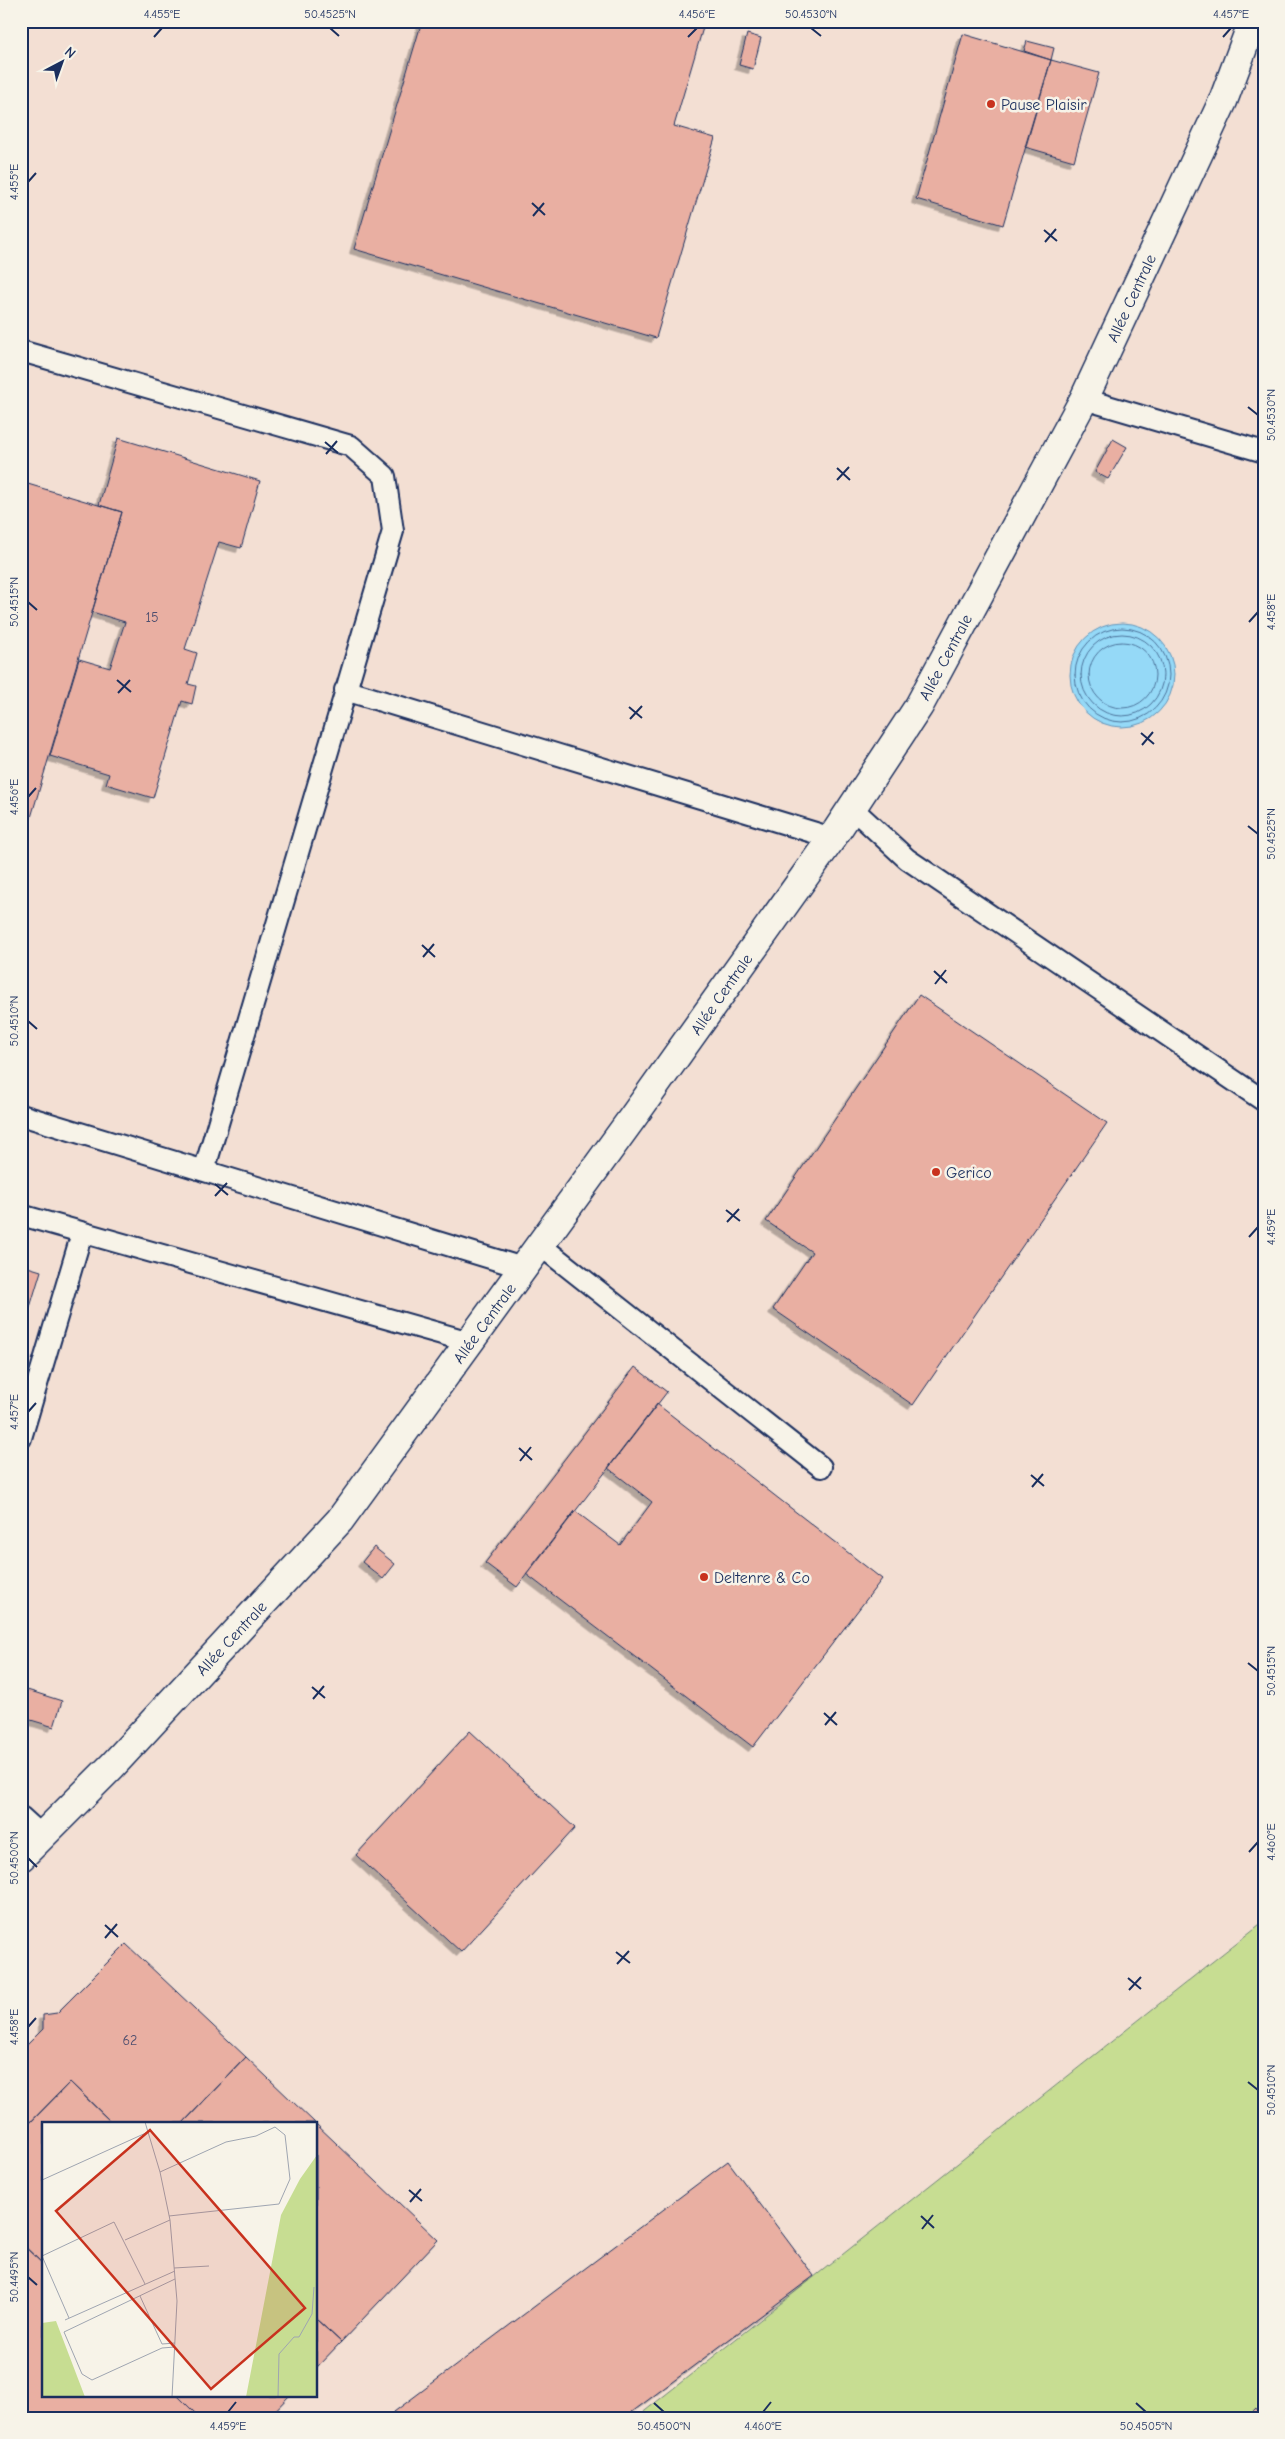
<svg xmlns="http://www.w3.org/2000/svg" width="1285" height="2439" font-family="'Comic Neue',sans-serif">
<defs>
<filter id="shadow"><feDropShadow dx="-4.5" dy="4.5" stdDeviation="0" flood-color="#0004"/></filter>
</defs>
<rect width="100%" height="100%" fill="#f7f3e8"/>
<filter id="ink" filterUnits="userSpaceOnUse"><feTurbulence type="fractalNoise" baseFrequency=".02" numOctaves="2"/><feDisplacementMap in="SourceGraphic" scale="10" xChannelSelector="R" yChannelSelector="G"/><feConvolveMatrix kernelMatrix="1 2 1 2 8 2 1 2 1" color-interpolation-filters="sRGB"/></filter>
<g filter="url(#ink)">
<path fill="#f3dfd3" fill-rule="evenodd" d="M21,21H1264V1921L636,2418H21ZM44,2123H316V2395H44Z"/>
<path fill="#c7dd92" stroke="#718678" d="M1264,1921V2418H636L1236,1943Z"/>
<path fill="#95d9f7" stroke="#6495ba" d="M1070 675a52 52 0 1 1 104 0a52 52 0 1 1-104 0Z"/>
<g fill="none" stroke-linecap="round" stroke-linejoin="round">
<path stroke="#4c739b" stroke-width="1" d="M1075 675a47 47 0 1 1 94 0a47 47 0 1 1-94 0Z
M1081 675a41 41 0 1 1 82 0a41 41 0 1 1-82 0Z
M1089 675a33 33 0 1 1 66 0a33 33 0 1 1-66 0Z"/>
</g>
<path fill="#e9afa2" stroke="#1b2f5e" filter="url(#shadow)" d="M422,21H705L674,126L715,138L656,338L354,249Z
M747,34L761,38L753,69L739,65Z
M963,34L1051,60L1003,225L916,199Z
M1027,41L1054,48L1051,60L1024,51Z
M1051,60L1099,73L1074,161L1025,147Z
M118,438L260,481L241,548L219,542L185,649L197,653L188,684L196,686L192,704L182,701L153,798L106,784L109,774L50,756L79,659L110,668L125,622L92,612L122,512L99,505Z
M1113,439L1127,447L1108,479L1095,472Z
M21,482L122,512L21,851Z
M919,995L1107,1123L913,1405L773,1309L812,1252L766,1221Z
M21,1265L41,1271L21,1337Z
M635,1367L667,1392L517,1587L485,1563Z
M657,1404L882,1579L753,1747L526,1574L575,1511L620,1545L652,1502L608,1468Z
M374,1547L395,1564L383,1579L362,1562Z
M21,1688L62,1701L54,1727L21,1717Z
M470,1731L575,1828L461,1952L356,1855Z
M126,1944L246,2057L183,2123H112L70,2082L21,2132V2051L43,2029V2015L57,2013Z
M246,2057L315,2123H183Z
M70,2082L112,2123H44V2265L21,2243V2132Z
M316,2124L438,2240L341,2342L316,2319Z
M728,2161L814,2276L624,2418H386Z
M21,2243L44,2265V2395H177L200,2418H21Z
M316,2319L341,2342L316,2368Z
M177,2395H290L268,2418H200Z
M1256,2408L1264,2418H1246Z"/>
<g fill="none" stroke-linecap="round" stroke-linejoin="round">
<defs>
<path id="lane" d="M21,351L351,446L385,476L393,531L204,1171
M1084,399L1264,452
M345,690L832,838
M852,808L907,859L1264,1101
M21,1115L523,1268
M21,1215L470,1342
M540,1245L821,1467
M21,1438L82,1233
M21,1817L42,1836"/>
<path id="secondary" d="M21,1857L112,1766L340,1520L633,1117L832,838L919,706L1084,399L1223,101L1253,21"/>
</defs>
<use href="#lane" stroke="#1b2f5e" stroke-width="24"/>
<use href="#secondary" stroke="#1b2f5e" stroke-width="31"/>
<use href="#lane" stroke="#f7f3e8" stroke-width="20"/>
<use href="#secondary" stroke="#f7f3e8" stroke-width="28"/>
</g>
</g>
<path fill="none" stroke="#1b2f5e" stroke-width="2" d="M330,28L339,36M811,28L821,36M154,37L162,28M688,37L697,28M1223,37L1231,28M28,182L36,173M532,203L545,215M533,216L544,203M1044,230L1057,241M1045,242L1056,229M1248,407L1258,415M325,442L338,453M326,454L337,441M837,468L850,480M837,480L849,467M28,602L37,610M1249,622L1258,612M117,680L131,692M118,693L130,680M629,707L642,718M630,719L642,706M1141,733L1154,744M1142,745L1153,732M28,797L36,788M1248,826L1258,834M422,945L435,957M423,957L434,944M934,971L947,983M935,984L946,970M28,1021L37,1029M215,1184L228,1195M215,1196L227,1183M726,1210L740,1221M727,1222L739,1209M1249,1237L1258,1227M28,1412L36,1403M519,1448L532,1460M520,1461L531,1447M1031,1475L1044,1486M1032,1487L1043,1474M1248,1663L1258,1671M312,1687L325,1698M313,1699L324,1686M824,1713L837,1725M825,1725L836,1712M1249,1852L1258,1842M28,1858L37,1867M105,1925L118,1937M105,1938L117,1924M616,1952L630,1963M617,1964L629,1951M1128,1978L1141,1989M1129,1990L1141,1977M28,2027L36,2018M1248,2082L1258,2090M409,2190L422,2201M410,2202L421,2189M921,2216L934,2228M922,2229L933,2215M28,2277L37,2285M654,2403L664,2412M1136,2403L1146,2412M228,2412L236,2402M763,2412L771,2402"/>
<g fill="#c8321e" stroke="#f7f3e8" stroke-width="2">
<circle cx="991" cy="104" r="5"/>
<circle cx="936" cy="1172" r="5"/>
<circle cx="704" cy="1577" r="5"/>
</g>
<g text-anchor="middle" stroke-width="5" stroke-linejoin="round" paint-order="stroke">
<g font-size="14" fill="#4e4f6f">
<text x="152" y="622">15</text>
<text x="130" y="2045">62</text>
</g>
<g font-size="16" fill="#1b2f5e" stroke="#f7f3e8" text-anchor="start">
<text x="1001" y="110">Pause Plaisir</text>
<text x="946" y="1178">Gerico</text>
<text x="714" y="1583">Deltenre &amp; Co</text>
</g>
<g font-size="16" fill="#1b2f5e" stroke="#f7f3e8">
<text transform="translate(1131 298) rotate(-65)" y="6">Allée Centrale</text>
<text transform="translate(945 657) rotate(-62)" y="6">Allée Centrale</text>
<text transform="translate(721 994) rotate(-55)" y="6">Allée Centrale</text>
<text transform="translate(484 1323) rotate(-54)" y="6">Allée Centrale</text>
<text transform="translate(231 1638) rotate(-47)" y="6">Allée Centrale</text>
</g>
</g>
<g transform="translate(42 2122)">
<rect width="275" height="275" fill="#f7f3e8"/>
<path d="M275,33V275H204L239,93L258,57ZM14,199L43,275H0V201Z" fill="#c7dd92"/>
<path fill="none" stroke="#9fa5b1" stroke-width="1" d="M103,0L118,50L128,98L135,179L130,275M118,50L184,20L214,14L233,5L243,13L248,57L237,82L127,94M0,58L106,10M83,118L128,98M0,134L72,100L103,162M0,134L27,196M132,146L167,144M98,174L120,222L133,221M23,198L133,149M133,225L120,226L50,258L40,252L22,210L133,157M236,275L237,232L252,215H257L270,192L272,165"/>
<path fill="#c8321e" fill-opacity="0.15" stroke="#c8321e" stroke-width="2.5" d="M108,8L263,186L169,267L14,89Z"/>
<rect width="275" height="275" fill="none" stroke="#1b2f5e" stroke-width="2.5"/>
</g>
<rect width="1285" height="2439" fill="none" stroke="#f7f3e8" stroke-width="55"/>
<g transform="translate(62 62) rotate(41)" stroke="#f7f3e8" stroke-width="4" paint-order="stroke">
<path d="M0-4L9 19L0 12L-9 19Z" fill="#1b2f5e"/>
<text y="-8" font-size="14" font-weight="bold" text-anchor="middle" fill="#1b2f5e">N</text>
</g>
<rect x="28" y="28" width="1230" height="2384" fill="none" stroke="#1b2f5e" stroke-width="2"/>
<g font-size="12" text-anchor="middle" fill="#1b2f5e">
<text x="162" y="18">4.455°E</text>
<text x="330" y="18">50.4525°N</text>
<text x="697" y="18">4.456°E</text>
<text x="811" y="18">50.4530°N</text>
<text x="1231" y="18">4.457°E</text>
<text transform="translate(14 182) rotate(-90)" y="4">4.455°E</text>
<text transform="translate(1271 415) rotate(-90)" y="4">50.4530°N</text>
<text transform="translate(14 602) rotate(-90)" y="4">50.4515°N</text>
<text transform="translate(1271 612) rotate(-90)" y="4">4.458°E</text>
<text transform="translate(14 797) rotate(-90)" y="4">4.456°E</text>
<text transform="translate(1271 834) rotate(-90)" y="4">50.4525°N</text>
<text transform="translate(14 1021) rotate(-90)" y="4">50.4510°N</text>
<text transform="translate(1271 1227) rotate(-90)" y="4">4.459°E</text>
<text transform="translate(14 1412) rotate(-90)" y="4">4.457°E</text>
<text transform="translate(1271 1671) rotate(-90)" y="4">50.4515°N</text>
<text transform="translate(1271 1842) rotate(-90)" y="4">4.460°E</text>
<text transform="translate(14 1858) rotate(-90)" y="4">50.4500°N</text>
<text transform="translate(14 2027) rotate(-90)" y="4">4.458°E</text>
<text transform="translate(1271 2090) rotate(-90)" y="4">50.4510°N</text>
<text transform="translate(14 2277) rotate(-90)" y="4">50.4495°N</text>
<text x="228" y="2430">4.459°E</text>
<text x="664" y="2430">50.4500°N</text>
<text x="763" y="2430">4.460°E</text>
<text x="1146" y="2430">50.4505°N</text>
</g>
</svg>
